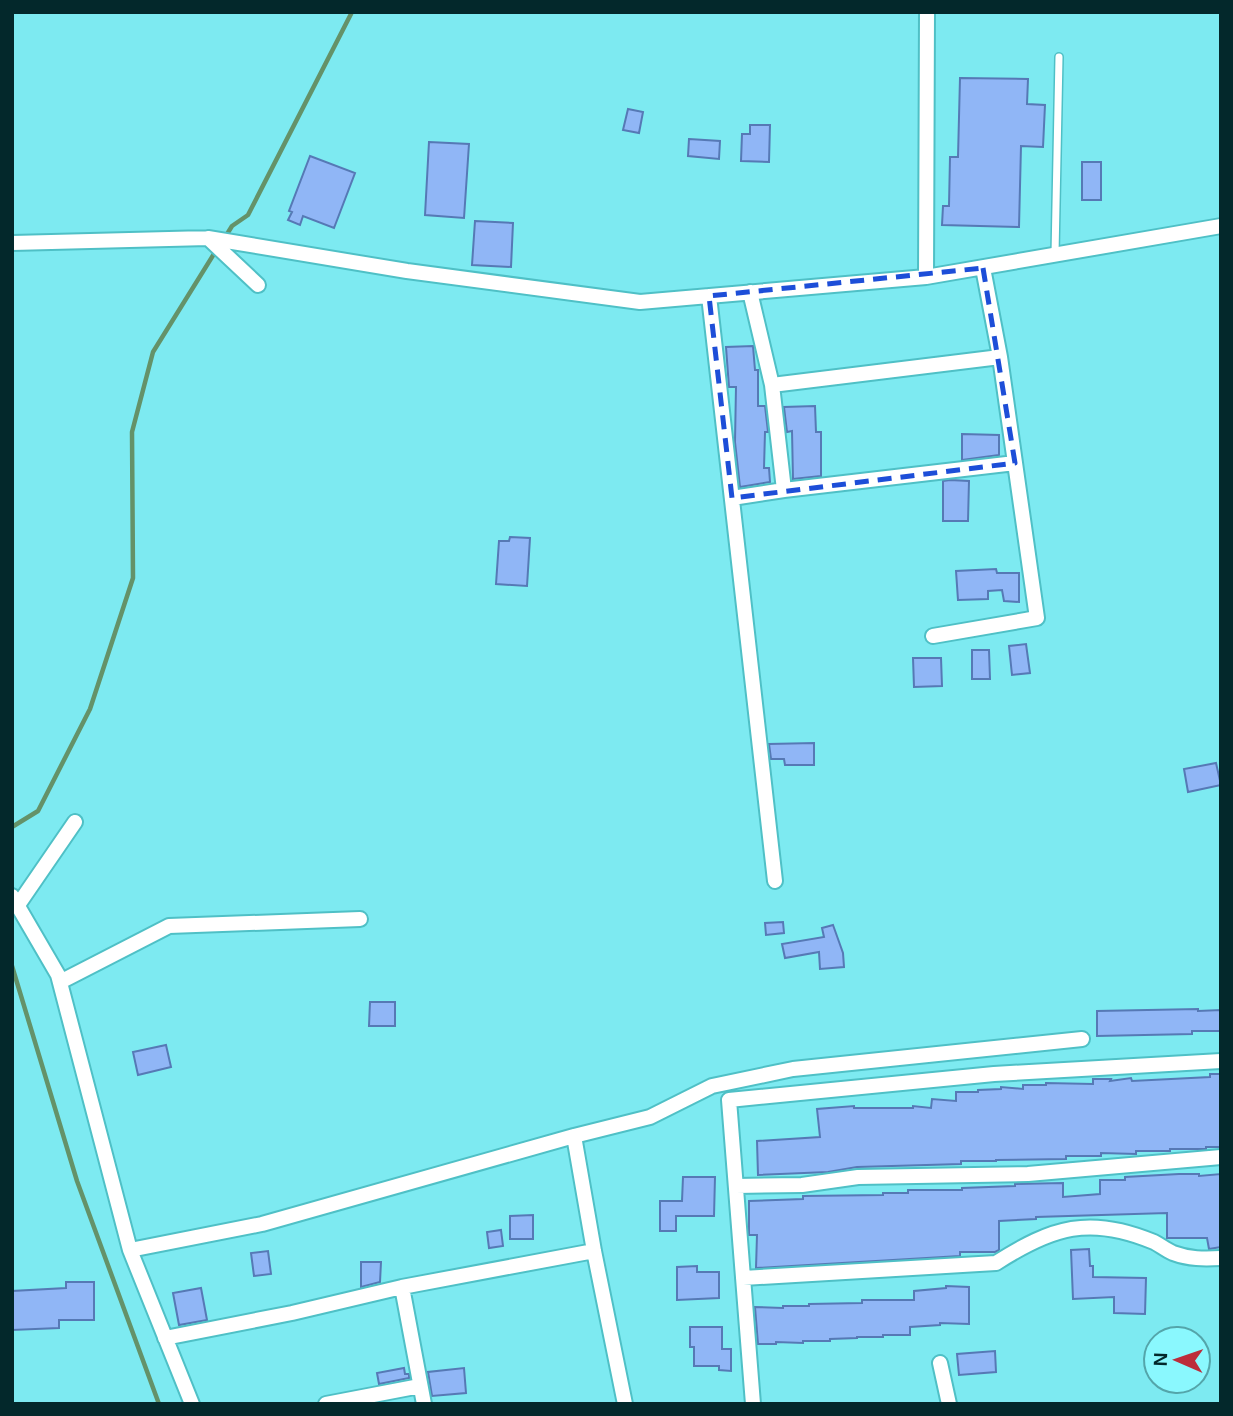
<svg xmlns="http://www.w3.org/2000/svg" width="1233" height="1416" font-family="Helvetica,sans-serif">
<rect width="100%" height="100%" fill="#7deaf1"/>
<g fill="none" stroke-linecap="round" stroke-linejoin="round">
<path stroke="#649269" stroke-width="4.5" d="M224,239L232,226L248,215L352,12
M12,827L38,811L90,709L133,578L132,432L153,352L217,249
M12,966L77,1181L159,1404"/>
</g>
<path fill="#90b6f6" stroke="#5679b5" stroke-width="2" d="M960,78L1028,79L1027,104L1045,105L1043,147L1021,146L1019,227L942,225L943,206H949L950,157H958Z
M628,109L643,112L639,133L623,130Z
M750,125H770L769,162L741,161L742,134H750Z
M689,139L720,141L719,159L688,156Z
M429,142L469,144L464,218L425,215Z
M310,156L355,173L334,228L303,216L300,225L288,220L292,212L289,211Z
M1082,162H1101V200H1082Z
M475,221L513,223L511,267L472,265Z
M753,346L755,370H758V406H765L768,432H765L764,468H769L770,482L740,487L735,442L736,387H729L726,347Z
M815,406L816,432H821V476L793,479L792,431L787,432L784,407Z
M962,434L999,435V455L962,460Z
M950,480L969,481L968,521H943V481Z
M510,537L530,538L527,586L496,584L499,541H509Z
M996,569L997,573H1019V602L1004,601L1002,590L988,591V599L958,600L956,571Z
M1026,644L1030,673L1012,675L1009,646Z
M972,650H989L990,679H972Z
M913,658H941L942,686L914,687Z
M814,743V765H785L784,759H771L769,744Z
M1216,763L1221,785L1188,792L1184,769Z
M783,922L784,933L766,935L765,923Z
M833,925L843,953L844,967L820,969L819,952L785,958L782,944L824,937L822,928Z
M370,1002H395V1026H369Z
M1198,1009V1011L1221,1010V1031H1192V1034L1097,1036V1011Z
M166,1045L171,1067L138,1075L133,1052Z
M1210,1074H1221V1147H1206V1149H1170V1151H1136V1154L1101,1153V1156H1066V1159L996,1160V1161H961V1164L857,1167L828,1172L758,1175L757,1141L820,1137L817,1109L854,1106V1108H913V1106L931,1108L932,1099L956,1101V1092H978V1090L1001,1089V1087L1023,1089V1085H1046V1083L1093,1084V1079H1111L1110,1081L1131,1078L1132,1081L1210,1077Z
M1179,1174H1199V1176L1221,1174V1247L1209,1249L1207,1238H1167V1213L1036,1217V1219L999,1221V1250L995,1252H960V1256L756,1268L757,1235H749V1201L803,1199V1196L883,1195V1193H908V1190H962V1188L1015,1186V1184L1063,1183V1197L1100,1194V1180H1125V1177Z
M683,1177H715L714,1216H676V1231H660V1201H682Z
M533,1215V1239H510V1216Z
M501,1230L503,1246L489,1248L487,1232Z
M1089,1249L1090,1266H1093V1277L1146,1278L1145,1314L1114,1313V1297L1073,1299L1071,1250Z
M268,1251L271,1274L254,1276L251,1253Z
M361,1262H381L380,1282L361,1287Z
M697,1266V1272H719V1298L677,1300V1267Z
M66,1282H94V1320H59V1328L12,1330V1291L66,1288Z
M946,1286L969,1287V1324L940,1323V1325L910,1327V1335H883V1337H857V1338L830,1339V1341H803V1343L776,1342V1344H758L755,1307L783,1308V1306H809V1304L862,1303V1300H914V1291L946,1288Z
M201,1288L207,1320L179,1325L173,1293Z
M690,1327H722V1349H731V1371L719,1370V1366H694V1347H690Z
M995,1351L996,1372L959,1375L957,1354Z
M404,1368L405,1374H409V1378L379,1384L377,1373Z
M464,1368L466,1393L432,1396L428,1372Z"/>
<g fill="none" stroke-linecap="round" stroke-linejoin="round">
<defs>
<path id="service" d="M1055,254L1059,57"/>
<path id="minor" d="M208,238L258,285
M12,243L208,238L407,271L640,302L926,277L1221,226
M926,277L927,12
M750,292L772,385L784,490
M709,296L775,881
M772,385L1000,357
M732,498L784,490L1015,463
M933,636L1037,618L1000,357L983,268
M12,896L58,975L130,1250L192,1404
M18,905L75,822
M60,982L169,926L360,919
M574,1136L594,1251L625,1404
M736,1186L802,1185L858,1177L1028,1174L1221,1157
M130,1250L262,1224L574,1136L650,1117L712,1086L793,1069L1082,1039
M743,1278L996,1263C1052,1227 1090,1215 1154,1242C1160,1245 1166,1250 1173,1253C1189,1259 1204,1259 1221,1258
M402,1287L424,1404
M165,1338L292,1313L402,1287L594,1251
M940,1363L949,1404
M326,1404L420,1386
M753,1404L729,1100L994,1074L1221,1061"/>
</defs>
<use href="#service" stroke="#4fc0c6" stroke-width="10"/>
<use href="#minor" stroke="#4fc0c6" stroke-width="18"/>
<use href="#service" stroke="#fff" stroke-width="7"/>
<use href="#minor" stroke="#fff" stroke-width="14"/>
</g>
<path fill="none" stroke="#1d4ed8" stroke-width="5" stroke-dasharray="14 9" stroke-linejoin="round" d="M983,268L1015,463L732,498L709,296Z"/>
<rect width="1233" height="1416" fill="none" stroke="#03282b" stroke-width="28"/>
<g transform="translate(1177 1360) rotate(272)"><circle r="33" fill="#8af8fe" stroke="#54a5aa" stroke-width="2"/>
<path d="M0-5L12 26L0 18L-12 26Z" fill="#bc2c3b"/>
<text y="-10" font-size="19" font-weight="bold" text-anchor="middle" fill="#03282b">N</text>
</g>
</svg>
